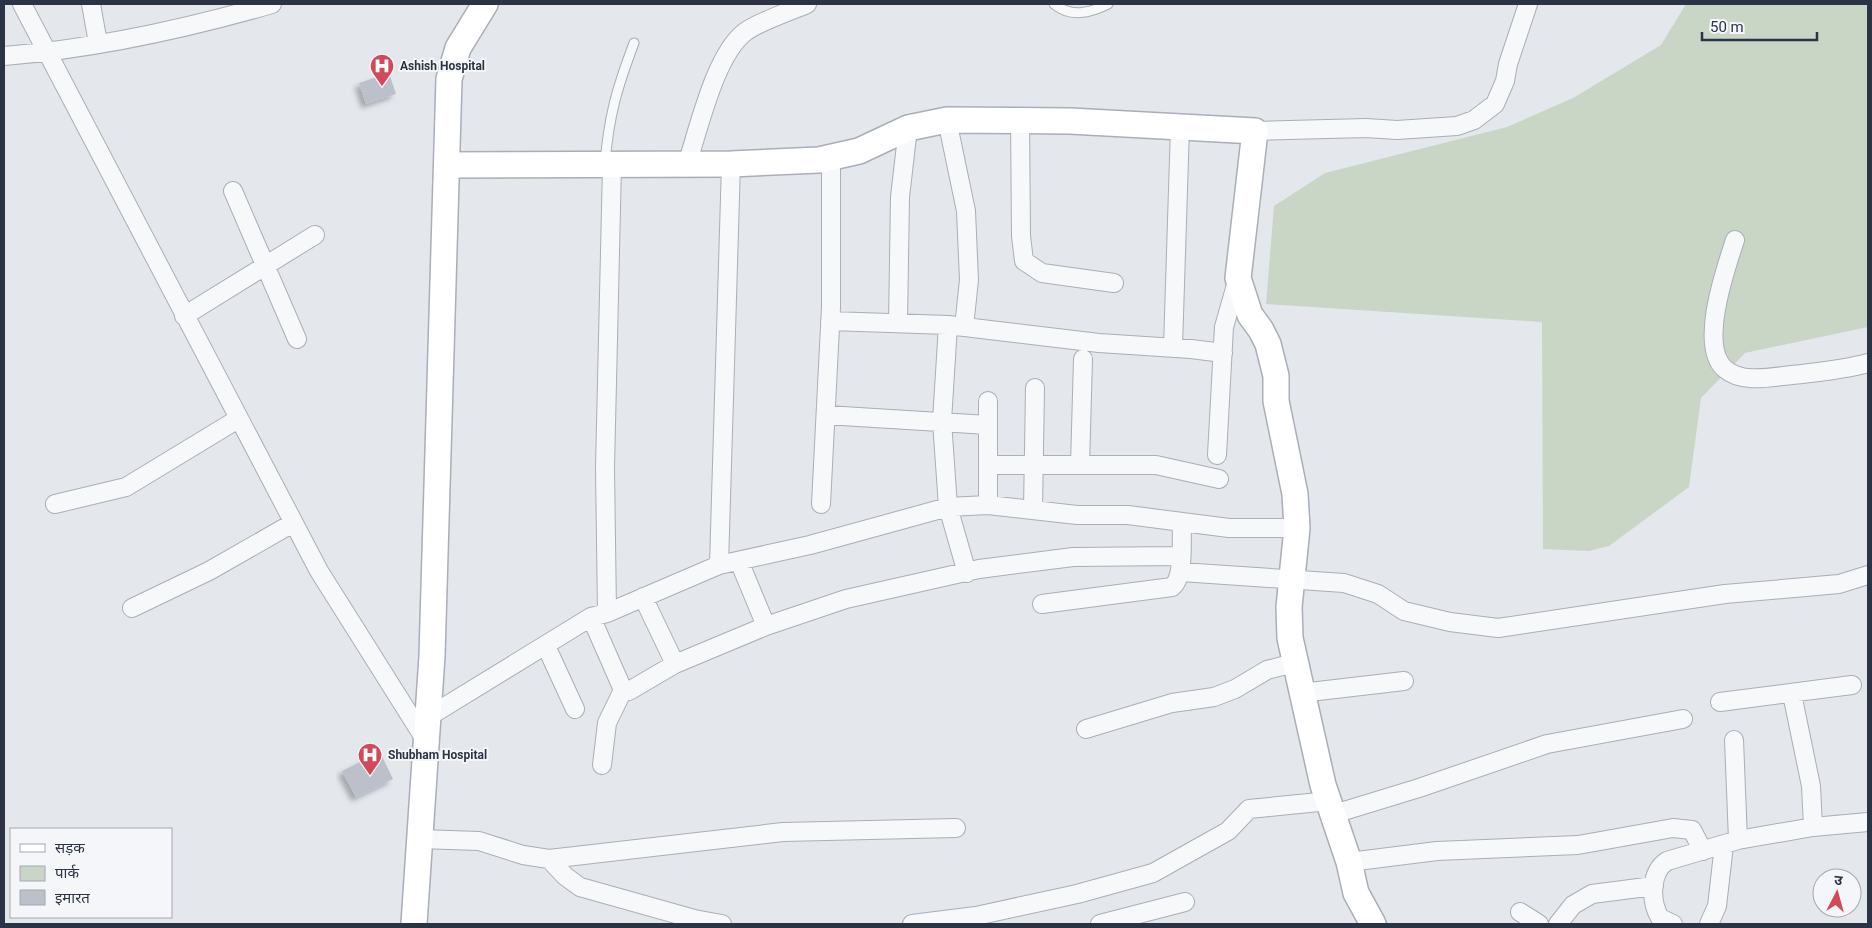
<svg xmlns="http://www.w3.org/2000/svg" width="1872" height="928" font-family="Roboto,'Noto Sans Devanagari',sans-serif">
<defs>
<filter id="shadow"><feDropShadow dx="-4.5" dy="4.5" stdDeviation="2.5" flood-color="#0004"/></filter>
</defs>
<rect width="100%" height="100%" fill="#e4e7ec"/>
<path fill="#c9d6c5" d="M1686,4H1868V327L1745,353L1701,398L1689,487L1609,546L1589,551L1543,549L1542,322L1266,304L1274,206L1325,173L1507,127L1573,98L1661,45Z"/>
<path fill="#bbc0ca" filter="url(#shadow)" d="M389,73L396,94L366,104L359,83Z
M380,752L393,779L356,797L342,771Z"/>
<g fill="none" stroke-linecap="round" stroke-linejoin="round">
<defs>
<path id="lane" d="M1054,4C1071,18 1090,13 1108,4
M605,163C609,115 617,88 634,43"/>
<path id="street" d="M22,4L319,571L426,741
M91,4L98,43
M4,56C94,49 185,29 272,4
M947,120L966,211L969,280L964,327
M1020,120L1021,236L1024,261L1042,273L1114,283
M1255,131L1366,128L1397,130L1457,126L1474,120L1495,104L1505,81L1508,64L1528,4
M687,164C699,128 715,55 745,32C758,22 791,11 807,4
M731,164L719,565L810,545L948,507L988,505L1077,515H1128L1229,528H1297
M233,191L297,339
M1735,240C1726,268 1698,346 1725,369C1742,384 1772,377 1792,375C1818,372 1843,370 1868,363
M184,316L315,235
M830,321L948,325L1099,343L1191,349L1223,353
M898,323L900,197L908,128
M948,325L942,421L948,507L967,573
M1173,347L1180,127
M826,415L988,425V401
M1217,455L1224,327L1238,278
M988,465H1156L1219,479
M1080,465L1083,359
M55,504L126,487L238,419
M821,504L831,307V158
M988,505V425
M1033,510L1035,388
M739,561L766,626
M1181,572L1344,583L1378,594L1404,611L1450,622L1498,628L1725,594L1839,584L1868,575
M643,597L675,664
M1042,604L1172,587C1185,577 1181,540 1182,523
M132,608L209,571L293,523
M607,613L605,468L612,165
M591,617L623,690
M546,646L575,709
M1301,693L1404,681
M1792,694L1811,786L1813,827
M1720,702L1852,685
M428,717L591,617L607,613L719,565
M1086,729L1172,703L1214,697L1235,689L1267,670L1294,663
M1734,740L1738,840
M602,765L607,723L623,690L629,691L675,664L766,626L846,599L979,569L1073,557L1180,556
M1334,814L1419,788L1547,744L1683,719
M419,839L479,841L523,855L549,859L783,832L956,828
M549,859L565,876L580,887L694,919L722,924
M1349,862L1437,851L1578,845L1673,828L1692,830L1703,851
M1520,912L1539,924
M912,924L976,916L1077,894L1153,873L1228,831L1249,809L1329,801
M1100,924L1185,902
M1558,924L1573,905L1592,894L1654,886
M1673,924L1660,918C1650,901 1650,872 1667,861L1738,840L1813,827L1868,822
M1709,924L1717,906L1724,845"/>
<path id="secondary" d="M448,165L731,164L819,160L859,151L908,128L947,120L1070,121L1255,131L1238,278L1250,315L1261,330L1268,344L1276,376V401L1295,494L1297,528L1289,607L1290,638L1323,785L1349,862L1356,893L1373,924
M414,924L432,656L449,79L458,48L485,4"/>
</defs>
<use href="#lane" stroke="#a9aeb7" stroke-width="11"/>
<use href="#street" stroke="#a9aeb7" stroke-width="20"/>
<use href="#secondary" stroke="#a9aeb7" stroke-width="28"/>
<use href="#lane" stroke="#f7f8fa" stroke-width="9"/>
<use href="#street" stroke="#f7f8fa" stroke-width="18"/>
<use href="#secondary" stroke="#fff" stroke-width="25"/>
</g>
<defs>
<symbol id="hospital-pin" viewBox="-11 -11 22 30"><path d="M0 17L-7.5 6A9.5 9.5 0 1 1 7.5 6Z" fill="#d1495b" stroke="#f4f6f9"/><path d="M-5-5h3v3.5h4V-5h3V5h-3V1.5h-4V5h-3Z" fill="#fff"/></symbol>
</defs>
<g fill-rule="evenodd">
<use href="#hospital-pin" x="368" y="52" width="28" height="38"/>
<use href="#hospital-pin" x="356" y="741" width="28" height="38"/>
</g>
<g text-anchor="middle" stroke-width="4" stroke-linejoin="round" paint-order="stroke">
<g font-size="12" font-weight="bold" fill="#2b3445" stroke="#f4f6f9" text-anchor="start">
<text x="400" y="70">Ashish Hospital</text>
<text x="388" y="759">Shubham Hospital</text>
</g>
</g>
<rect width="1872" height="928" fill="none" stroke="#2b3445" stroke-width="10"/>
<rect x="10" y="828" width="162" height="90" fill="#f4f6f9" stroke="#a4a8b1"/>
<rect x="20" y="844" width="25" height="8" fill="#ffffff" stroke="#a4a8b1"/>
<text x="55" y="853" font-size="15" fill="#2b3445">सड़क</text>
<rect x="20" y="866" width="25" height="15" fill="#c9d6c5" stroke="#a4a8b1"/>
<text x="55" y="878" font-size="15" fill="#2b3445">पार्क</text>
<rect x="20" y="890" width="25" height="15" fill="#bbc0ca" stroke="#a4a8b1"/>
<text x="55" y="903" font-size="15" fill="#2b3445">इमारत</text>
<g transform="translate(1837 893) rotate(6)"><circle r="24" fill="#f4f6f9" stroke="#a4a8b1"/>
<path d="M0-4L9 19L0 12L-9 19Z" fill="#d1495b"/>
<text y="-8" font-size="14" font-weight="bold" text-anchor="middle" fill="#2b3445">उ</text>
</g>
<path d="M1702 32v8h115v-8" fill="none" stroke="#2b3445" stroke-width="2.5"/>
<text x="1710" y="32" font-size="15" fill="#2b3445" stroke="#f4f6f9" stroke-width="4" paint-order="stroke">50 m</text>
</svg>
